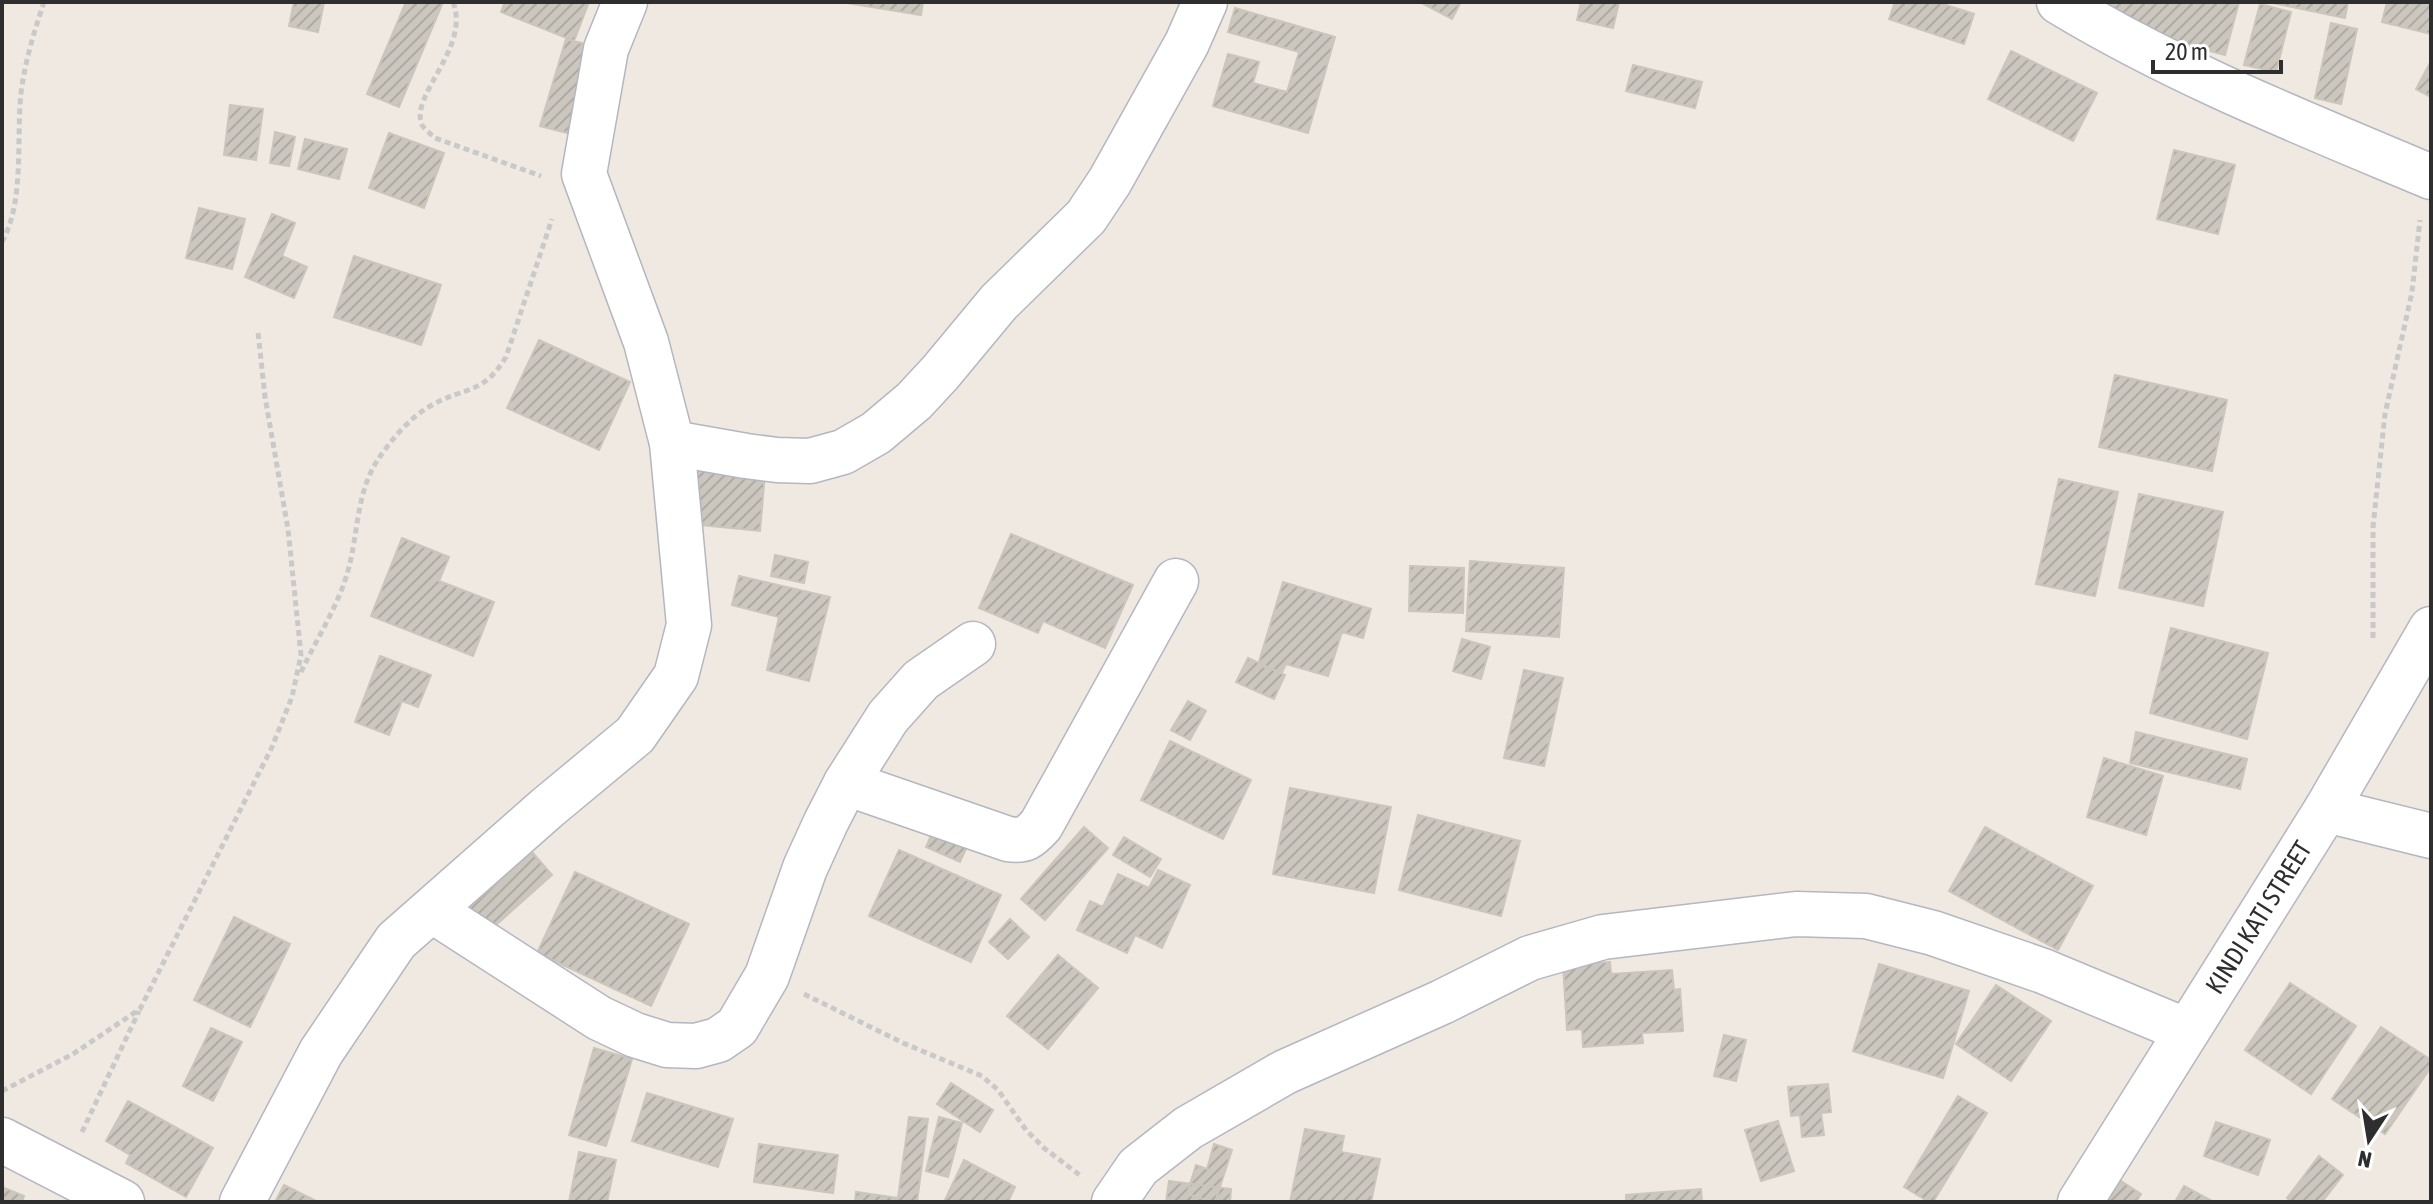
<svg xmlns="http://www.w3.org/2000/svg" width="2433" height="1204" font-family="'Asap Condensed',sans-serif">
<defs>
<pattern id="building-hatch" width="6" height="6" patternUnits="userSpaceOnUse" patternTransform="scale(2)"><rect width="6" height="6" fill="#cbc7bf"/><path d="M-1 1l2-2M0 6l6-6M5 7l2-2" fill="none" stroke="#afaba4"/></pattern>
</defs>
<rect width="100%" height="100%" fill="#efe9e1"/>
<path fill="url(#building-hatch)" stroke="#cbc5ba" stroke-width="2" d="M294,2H324L318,32L289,26Z
M406,2H443L399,107L367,94Z
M505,2H589L574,41L501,12Z
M841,2H923L921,15Z
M1420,2H1461L1452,19Z
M1581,2H1619L1613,28L1577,20Z
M1895,2H1937L1974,14L1964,44L1889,19Z
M2108,2H2239L2225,55L2103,23Z
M2268,2H2348L2345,18Z
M2387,2H2431V34L2382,22Z
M2260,4L2291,12L2276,72L2244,65Z
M1235,8L1335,37L1308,133L1213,106L1228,54L1259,62L1253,83L1287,92L1299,52L1228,32Z
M2331,23L2357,29L2341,104L2315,98Z
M566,39L597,47L571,134L540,126Z
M2011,51L2097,93L2073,141L1988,99Z
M2431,61V97L2416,89Z
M1633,65L1702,82L1695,108L1626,91Z
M230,105L263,109L256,160L224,155Z
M275,132L295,137L289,166L270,163Z
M389,133L444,153L424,208L369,188Z
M305,139L347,149L339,179L298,169Z
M2174,150L2235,165L2218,234L2157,219Z
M199,208L245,219L232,269L186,258Z
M272,214L295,223L282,256L307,267L294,298L245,277Z
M354,256L441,285L421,345L334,317Z
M539,340L630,382L599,450L507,408Z
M2115,375L2227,400L2212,471L2099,447Z
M698,467L765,473L760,531L692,524Z
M2059,479L2118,492L2095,596L2036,584Z
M2139,494L2223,512L2203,606L2119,588Z
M1011,534L1133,585L1105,648L1043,621L1038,633L979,608Z
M402,538L449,557L439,581L494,602L473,656L371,616Z
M775,555L808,562L804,583L771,576Z
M1470,561L1564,568L1559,637L1466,631Z
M1410,566L1464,568L1463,613L1409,611Z
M739,576L830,597L809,681L767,670L779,617L732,605Z
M1283,582L1371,609L1363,638L1342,632L1328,676L1286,664L1282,672L1258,665Z
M2171,628L2268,653L2247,739L2150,713Z
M1462,639L1490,647L1481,679L1453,671Z
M380,656L431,675L418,707L402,701L389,735L355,722Z
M1248,658L1285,675L1274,699L1236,682Z
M1524,670L1563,678L1544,766L1504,758Z
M1188,701L1206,711L1190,740L1171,730Z
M2136,732L2247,759L2240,789L2130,763Z
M1170,741L1251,780L1223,839L1141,800Z
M2104,758L2163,776L2146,835L2087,817Z
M1290,788L1391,807L1374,893L1273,874Z
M1418,815L1520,841L1501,916L1399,890Z
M936,824L970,840L960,862L926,847Z
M1084,827L1108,848L1045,920L1021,899Z
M1985,827L2093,886L2058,950L1949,891Z
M1124,837L1161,859L1150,877L1113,855Z
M899,850L1001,895L971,962L869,916Z
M532,852L552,875L487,933L466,910Z
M1158,870L1190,885L1162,948L1135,935L1127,953L1077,930L1090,901L1103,907L1118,874L1149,888Z
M575,872L689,924L651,1006L537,953Z
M234,917L290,944L250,1027L194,1000Z
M1010,919L1029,937L1008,959L989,942Z
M1058,955L1098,988L1048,1049L1007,1016Z
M1610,962L1611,974L1672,970L1674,990L1680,989L1683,1031L1642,1033L1643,1043L1583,1047L1582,1029L1567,1030L1563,965Z
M1879,964L1969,991L1943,1078L1853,1051Z
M2290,983L2356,1026L2311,1094L2245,1050Z
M1996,985L2051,1021L2011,1081L1956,1044Z
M2381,1027L2431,1060V1067L2385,1134L2332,1099Z
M211,1028L242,1042L213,1101L183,1086Z
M1724,1035L1746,1040L1736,1081L1714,1076Z
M594,1048L632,1059L606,1146L569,1135Z
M951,1083L993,1110L980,1132L937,1104Z
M1828,1084L1831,1112L1821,1113L1824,1135L1802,1137L1800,1115L1791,1116L1788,1087Z
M647,1093L733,1119L718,1167L632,1141Z
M1958,1096L1987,1113L1933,1202H1929L1904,1187Z
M128,1101L213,1148L186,1197L126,1163L130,1155L106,1141Z
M909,1117L928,1119L917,1202H855L856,1192L898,1198Z
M939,1117L962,1123L948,1177L926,1171Z
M1778,1121L1794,1171L1761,1181L1745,1130Z
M2216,1122L2270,1140L2258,1175L2204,1156Z
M1305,1129L1344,1136L1341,1152L1380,1159L1371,1202H1290Z
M759,1144L838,1155L833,1193L754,1182Z
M1214,1144L1232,1150L1215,1202H1213L1187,1194L1196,1165L1207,1169Z
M579,1152L616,1160L607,1202H569Z
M2319,1156L2343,1175L2322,1202H2293L2287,1198Z
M964,1160L1015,1187L1008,1202H944Z
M2115,1177L2141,1194L2136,1202H2098Z
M1169,1181L1231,1189L1230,1202H1166Z
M284,1185L318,1202H275Z
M2184,1186L2212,1201L2211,1202H2175Z
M2,1187L24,1196L22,1202H2Z
M1701,1189L1702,1202H1626V1195Z"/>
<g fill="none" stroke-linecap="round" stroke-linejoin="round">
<defs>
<g id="minor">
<path d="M2059,2C2176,73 2305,124 2431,177"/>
<path d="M672,443L746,456L777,460L810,461L843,452L876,433L914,401L940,373L999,302L1086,217L1110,181L1187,43L1205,2"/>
<path d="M846,783L1008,839C1025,842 1030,837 1041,825L1176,581"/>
<path d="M2326,810L2431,836"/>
<path d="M433,911L599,1018L635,1035L667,1045L696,1046L718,1040L737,1027L767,976L805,868L826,822L846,783L888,717L921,680L973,644"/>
<path d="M2,1140L122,1202"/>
<path d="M242,1202L321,1052L396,941L547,808L635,735L676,676L689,625L672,443L646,342L584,174L606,49L625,2"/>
<path d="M1114,1202L1138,1167L1188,1128L1285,1072L1442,1002L1530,958L1603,937L1796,914L1866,916L1933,933L2043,971L2187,1031"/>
<path id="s1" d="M2080,1202L2326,810L2431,629"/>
</g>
</defs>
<use href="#minor" stroke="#b4b7c1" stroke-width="47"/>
<path stroke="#c9c9c9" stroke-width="5" stroke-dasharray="6 4" stroke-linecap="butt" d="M453,2C471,48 409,95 422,125C425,130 431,134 435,138L541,176
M2,242C25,200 16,140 21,93C25,61 34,32 44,2
M2373,638V527L2385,414L2412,292L2420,220
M301,672C317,638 340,603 349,567C358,532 357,492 377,461C390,441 411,416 432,405C466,386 483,395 506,357L552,219
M804,994L903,1043L982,1076L998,1090L1026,1130L1044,1148L1081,1176
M2,1091L73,1054L140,1009L272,747L292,697L301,655L288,529L265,397L258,332
M82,1132L139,1011"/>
<use href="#minor" stroke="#fff" stroke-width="44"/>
</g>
<g text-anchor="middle" stroke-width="6" stroke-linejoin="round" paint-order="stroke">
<g font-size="26" fill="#2e2e2e" stroke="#fff">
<text dy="9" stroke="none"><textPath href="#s1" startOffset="336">KINDI KATI STREET</textPath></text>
</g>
</g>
<rect width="2433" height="1204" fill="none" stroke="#2e2e2e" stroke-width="8"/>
<g transform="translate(2369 1140) rotate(192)" stroke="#ffffff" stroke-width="6" paint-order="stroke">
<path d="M0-6L14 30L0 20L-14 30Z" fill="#2e2e2e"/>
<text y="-12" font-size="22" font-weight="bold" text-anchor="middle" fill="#2e2e2e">N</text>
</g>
<path d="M2153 60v12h128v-12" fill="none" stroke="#2e2e2e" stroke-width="4"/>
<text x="2165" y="60" font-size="24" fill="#2e2e2e" stroke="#ffffff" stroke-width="6" paint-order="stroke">20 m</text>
</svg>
